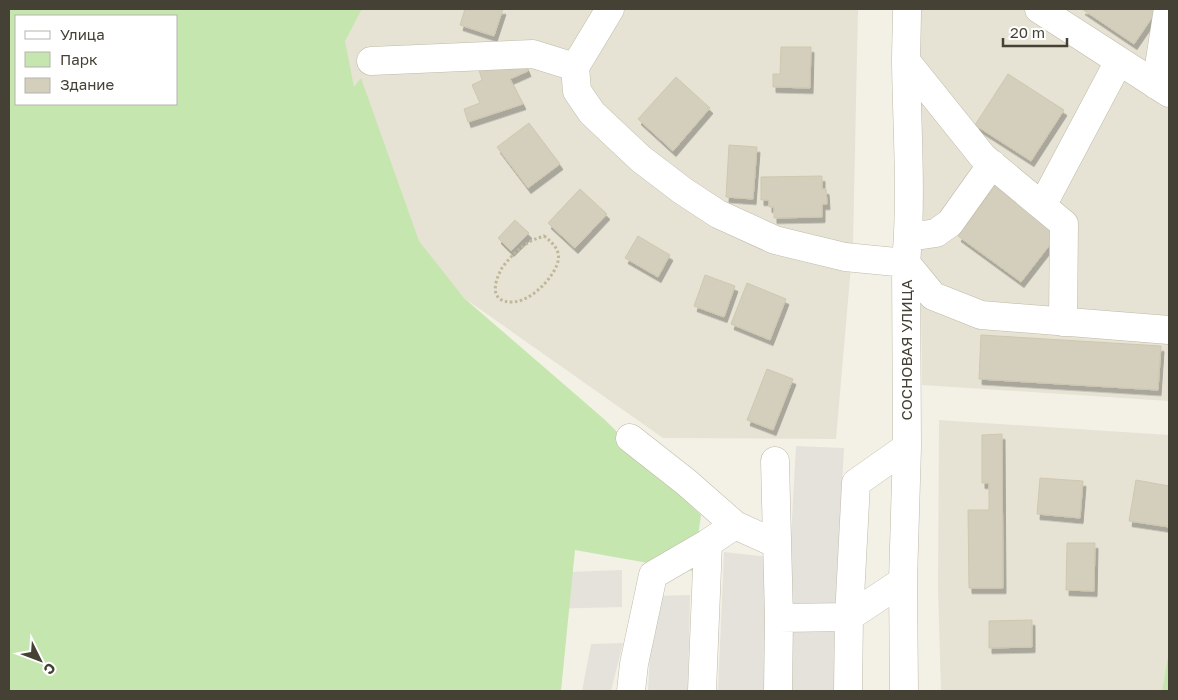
<svg xmlns="http://www.w3.org/2000/svg" width="1178" height="700" font-family="'Golos Text',sans-serif">
<defs>
<filter id="shadow"><feDropShadow dx="3" dy="5.5" stdDeviation="0" flood-color="#0004"/></filter>
</defs>
<rect width="100%" height="100%" fill="#f3f1e6"/>
<path fill="#e6e3d4" d="M346,9H858L853,243L836,439L663,438L464,298L355,179L332,42Z
M920,9H1169V401L922,385L918,65Z
M939,420L1169,435V650L1162,691H941L938,589Z"/>
<path fill="#e5e2db" d="M796,446L844,448L835,611L787,609Z
M724,552L768,557L765,691H718Z
M622,570V607L508,610L512,574Z
M690,595L688,691H648L653,596Z
M789,629L836,630L834,691H788Z
M623,643L611,691H582L591,644Z"/>
<path fill="#c6e6af" fill-rule="evenodd" d="M9,9H362L345,41L354,87L361,78L419,241L464,298L604,419L701,515L693,571L575,550L561,691H9ZM16,16H176V104H16Z
M1169,650V691H1162Z"/>
<path fill="#d4cebc" stroke="#cfc7af" filter="url(#shadow)" d="M465,9H503L494,36L460,25Z
M1082,9H1158L1134,44Z
M781,47H811L810,88L773,87V74H780Z
M523,60L528,71L510,79L523,104L468,122L464,109L480,103L472,85L482,80L477,63Z
M1008,74L1064,110L1031,161L975,125Z
M676,77L710,108L673,151L638,119Z
M529,123L560,164L528,188L497,147Z
M729,145L757,147L753,199L726,197Z
M822,176V189H826L827,204H822V217L774,218V207H769V200H761V177Z
M995,186L1059,233L1021,282L958,236Z
M580,189L607,214L575,248L548,223Z
M515,220L529,233L511,251L498,238Z
M638,236L670,255L658,277L625,258Z
M705,275L735,286L724,317L694,306Z
M747,283L786,299L770,340L731,324Z
M981,335L1161,346L1158,390L979,379Z
M767,369L793,379L773,430L747,420Z
M1002,434L1003,588H969L968,510H989V483H982V435Z
M1040,478L1083,481L1080,518L1037,514Z
M1136,480L1169,486V527L1129,521Z
M1067,543H1095L1094,591L1066,590Z
M1032,620V647L989,648V621Z"/>
<g fill="none" stroke-linecap="round" stroke-linejoin="round">
<defs>
<path id="minor" d="M610,9L575,67L577,91L592,113L641,159L683,191L718,214L775,240L845,257L906,263L933,296L981,315L1169,330
M1039,9L1169,93
M371,61L533,54L575,67
M906,61L983,157L1064,224L1063,322
M1156,85L1168,9
M1042,206L1119,61
M909,237L936,233L950,223L992,164
M630,438L686,482L735,525L777,544
M775,461L779,618L778,691
M779,618L849,617L903,581
M631,691L634,664L653,575L708,543L735,525
M702,691L708,543
M848,691L849,617L856,483L907,447
M904,691L903,581L907,447L906,263C912,197 907,130 906,63C906,45 907,27 907,9"/>
</defs>
<use href="#minor" stroke="#bebaa9" stroke-width="29"/>
<path stroke="#bfb79a" stroke-width="3" stroke-dasharray="2.5 2.5" stroke-linecap="butt" d="M544,236C558,247 563,255 554,271C546,285 528,302 512,302C489,302 494,282 502,268C509,258 519,248 529,242C534,239 539,238 544,236Z"/>
<use href="#minor" stroke="#fff" stroke-width="28"/>
</g>
<g text-anchor="middle" stroke-width="5" stroke-linejoin="round" paint-order="stroke">
<g font-size="15" fill="#454135" stroke="#fff">
<text transform="translate(907 350) rotate(-90)" y="5">СОСНОВАЯ УЛИЦА</text>
</g>
</g>
<rect width="1178" height="700" fill="none" stroke="#454135" stroke-width="20"/>
<rect x="15" y="15" width="162" height="90" fill="#ffffff" stroke="#b5b3ae"/>
<rect x="25" y="31" width="25" height="8" fill="#ffffff" stroke="#b5b3ae"/>
<text x="60" y="40" font-size="15" fill="#454135">Улица</text>
<rect x="25" y="52" width="25" height="15" fill="#c6e6af" stroke="#b5b3ae"/>
<text x="60" y="65" font-size="15" fill="#454135">Парк</text>
<rect x="25" y="78" width="25" height="15" fill="#d4cebc" stroke="#b5b3ae"/>
<text x="60" y="90" font-size="15" fill="#454135">Здание</text>
<g transform="translate(40 660) rotate(132)" stroke="#ffffff" stroke-width="4" paint-order="stroke">
<path d="M0-4L9 19L0 12L-9 19Z" fill="#454135"/>
<text y="-8" font-size="14" font-weight="bold" text-anchor="middle" fill="#454135">С</text>
</g>
<path d="M1003 38v8h64v-8" fill="none" stroke="#454135" stroke-width="2.5"/>
<text x="1010" y="38" font-size="15" fill="#454135" stroke="#ffffff" stroke-width="4" paint-order="stroke">20 m</text>
</svg>
